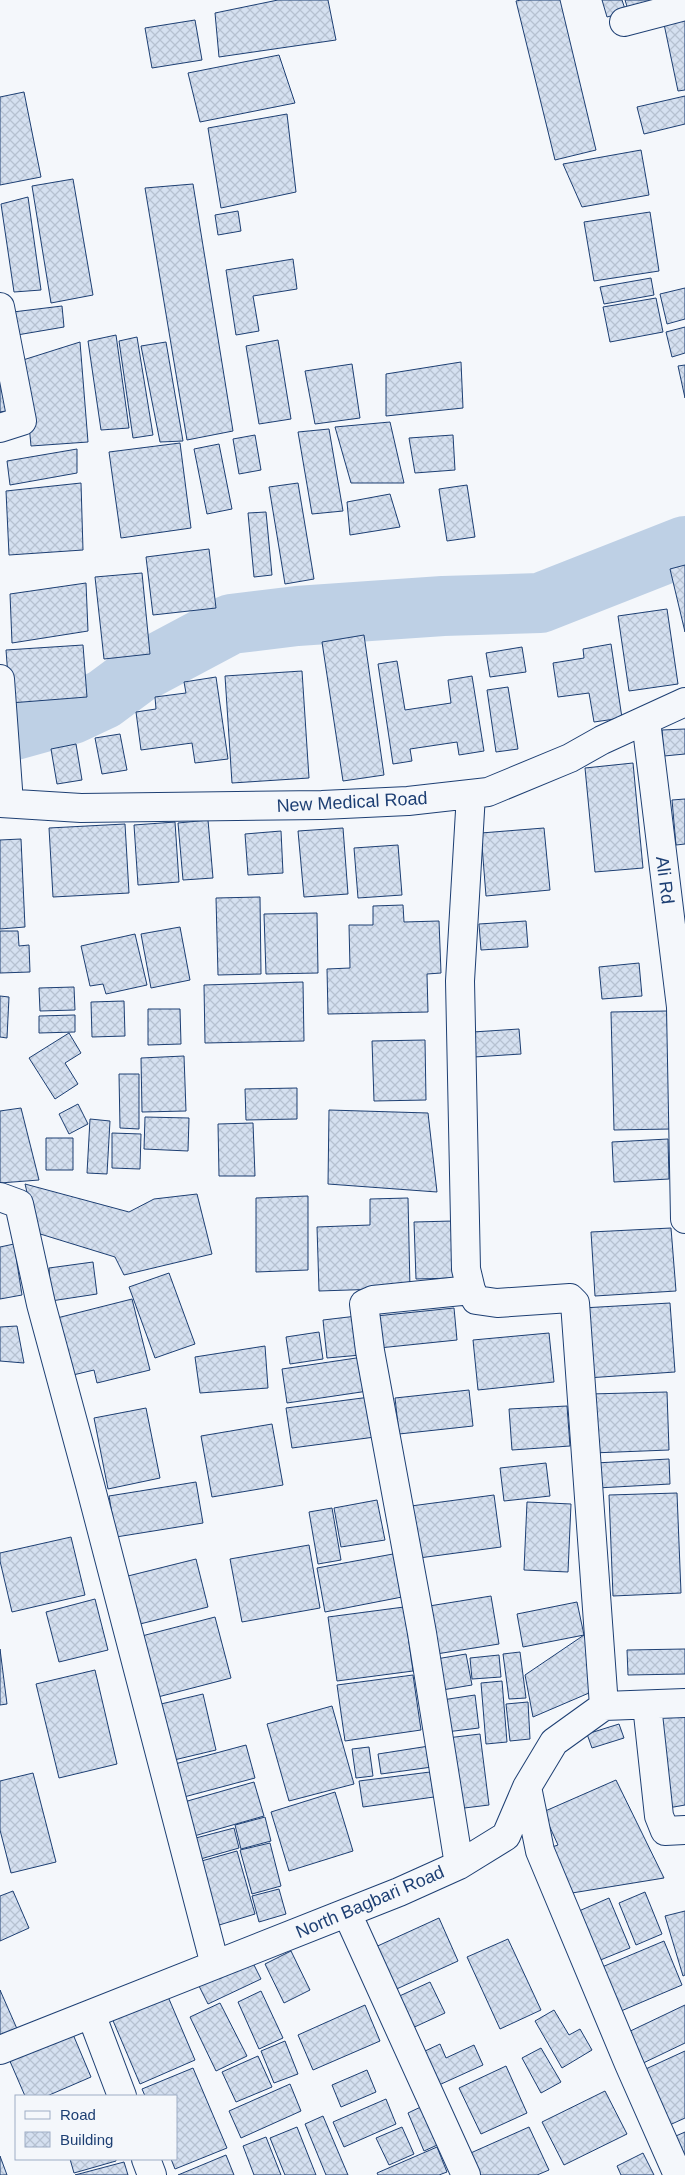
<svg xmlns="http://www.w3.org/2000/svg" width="685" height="2175" font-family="Helvetica,sans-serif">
<defs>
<pattern id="building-cross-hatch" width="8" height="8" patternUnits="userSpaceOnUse" patternTransform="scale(1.25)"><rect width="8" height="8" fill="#d5e0f0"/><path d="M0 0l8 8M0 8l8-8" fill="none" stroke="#b6c1d1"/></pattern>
</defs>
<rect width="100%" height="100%" fill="#f4f7fb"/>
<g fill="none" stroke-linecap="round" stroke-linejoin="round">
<path stroke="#bed0e5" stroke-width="60" d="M0,734L72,714L104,699L139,673L231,624L297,616L443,606L540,603L685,546"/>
</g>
<path fill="url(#building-cross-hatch)" stroke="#1d3f73" d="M278,0H328L336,40L219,57L215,13Z
M521,0H560L596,150L555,160L516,1Z
M602,0H622L626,12L607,17Z
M625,0H669L629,13Z
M685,19V90L678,91L664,24Z
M195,20L202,60L152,68L145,28Z
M279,55L295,103L200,122L188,73Z
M24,92L41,177L0,185V97Z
M685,96V124L644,134L637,107Z
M287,114L296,192L221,208L208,128Z
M641,150L649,195L582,207L563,164Z
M73,179L93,295L51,303L32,186Z
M193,184L233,431L187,440L145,188Z
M28,197L41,290L14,292L1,204Z
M238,211L241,231L218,235L215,215Z
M650,212L659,271L594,281L584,222Z
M293,259L297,289L253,296L259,331L236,335L226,270Z
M651,278L654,295L604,304L600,287Z
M685,288V319L667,324L660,294Z
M656,298L663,332L610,342L603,307Z
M62,306L64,327L17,335L13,312Z
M685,327V353L672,357L666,332Z
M116,335L129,428L101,430L88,341Z
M137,337L153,435L133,438L119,341Z
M278,340L291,419L259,424L246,346Z
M80,342L88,442L31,446L23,360Z
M166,342L183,441L160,442L141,346Z
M0,359L11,410L0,412Z
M461,362L463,408L386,416V374Z
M352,364L360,418L315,424L305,371Z
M685,365V398L678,366Z
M390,422L404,483H351L335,427Z
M329,429L343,511L312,514L298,432Z
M255,435L261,470L239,474L233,439Z
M453,435L455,470L415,473L409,438Z
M180,443L191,528L121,538L109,452Z
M219,444L232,509L207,514L194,449Z
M77,449V473L10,485L7,461Z
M81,483L83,550L9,555L6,491Z
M298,483L314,579L285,584L269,487Z
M467,485L475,537L447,541L439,489Z
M390,494L400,527L350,535L347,502Z
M266,512L272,575L254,577L248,513Z
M209,549L216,608L153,615L146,557Z
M685,565V632L670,569Z
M142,573L150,654L104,659L95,577Z
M86,583L88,631L12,643L10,594Z
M667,609L678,684L629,691L618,616Z
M364,635L384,775L343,781L322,642Z
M611,644L622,718L594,722L589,693L558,697L553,663L584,658L583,649Z
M83,645L87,697L10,703L6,650Z
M522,647L526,672L490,677L486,653Z
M397,661L405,710L451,703L448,680L472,676L484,751L459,755L457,742L410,749L412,761L393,764L378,664Z
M302,671L309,778L232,783L225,676Z
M216,677L228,759L195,763L192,743L141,750L136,712L156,709L155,697L186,693L184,682Z
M508,687L518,749L496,752L487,690Z
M685,729V754L664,756L662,730Z
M120,734L127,770L102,774L95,738Z
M76,744L82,780L57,784L51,749Z
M633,763L643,868L595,872L585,768Z
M685,799V844L676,845L672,800Z
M208,820L213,878L183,880L178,823Z
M175,822L179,882L138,885L134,825Z
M125,824L129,893L53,897L49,828Z
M343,828L348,894L304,897L298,831Z
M544,828L550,890L486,896L481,833Z
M281,831L283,873L248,875L245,834Z
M21,839L25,927L0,929V840Z
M398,845L402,895L358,898L354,848Z
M260,897L261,974L218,975L216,898Z
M403,905L404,922L439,921L441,973L427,974L428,1012L328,1014L327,969L350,968L349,925H373V906Z
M317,913L318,973L266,974L264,914Z
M526,921L528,947L481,950L479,924Z
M180,927L190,980L151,988L141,934Z
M0,931H18L19,946L29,945L30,972L0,973Z
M135,934L147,985L106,994L103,984L90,986L81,946Z
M639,963L642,996L602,999L599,967Z
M303,982L304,1041L205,1043L204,985Z
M74,987L75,1010L40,1011L39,988Z
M0,996L9,997L7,1038L0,1037Z
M124,1001L125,1036L92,1037L91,1002Z
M148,1009H180L181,1044L148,1045Z
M667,1011L670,1129L614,1130L611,1012Z
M75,1015V1032L39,1033V1016Z
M519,1029L521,1054L474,1057L473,1032Z
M69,1033L81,1053L65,1063L78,1084L55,1099L29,1058Z
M425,1040L426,1100L374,1101L372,1041Z
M184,1056L186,1111L142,1112L141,1058Z
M119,1074H139V1129L120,1128Z
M297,1088V1119L246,1120L245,1089Z
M78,1104L88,1124L69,1134L59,1114Z
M21,1108L39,1180L0,1183V1111Z
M329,1110L428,1113L437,1192L328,1184Z
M145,1117L189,1118L188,1151L144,1149Z
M90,1119L110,1121L107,1174L87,1173Z
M253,1123L255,1176H219L218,1124Z
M112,1133L141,1134L140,1169L112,1168Z
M46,1138H73V1170H46Z
M668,1139L669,1179L614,1182L612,1142Z
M25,1184L129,1212L154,1199L197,1194L212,1254L124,1275L115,1257L37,1233Z
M308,1196V1270L256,1272V1198Z
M408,1198L410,1288L319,1291L317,1227L370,1225V1199Z
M453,1221L455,1278L416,1279L414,1222Z
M671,1228L676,1291L595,1296L591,1232Z
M14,1244L22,1295L0,1299V1247Z
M93,1262L97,1294L51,1301L49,1268Z
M169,1273L195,1344L155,1358L129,1287Z
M132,1299L150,1370L97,1383L94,1370L73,1375L53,1319Z
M670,1303L675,1372L587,1378L582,1308Z
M454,1308L457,1340L379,1348L376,1316Z
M357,1316L361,1355L327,1358L323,1320Z
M17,1326L24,1363L0,1361V1327Z
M319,1332L323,1359L290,1364L286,1337Z
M549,1333L554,1382L478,1390L473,1340Z
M265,1346L268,1388L200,1393L195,1357Z
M363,1357L368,1391L287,1403L282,1369Z
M469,1390L473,1426L399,1434L395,1398Z
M667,1392L669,1450L592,1453L590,1394Z
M370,1397L375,1437L292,1448L286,1408Z
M567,1406L570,1446L512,1450L509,1409Z
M146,1408L160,1478L108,1489L94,1418Z
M272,1424L283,1485L212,1497L201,1436Z
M669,1459L670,1484L597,1488L595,1463Z
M546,1463L550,1496L504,1501L500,1468Z
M196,1482L203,1523L116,1537L109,1496Z
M677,1493L681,1593L613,1596L609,1495Z
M494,1495L501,1547L419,1558L411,1506Z
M377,1500L385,1540L341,1547L334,1508Z
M527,1502L571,1504L568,1572L524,1570Z
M332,1508L341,1560L318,1564L309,1512Z
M71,1537L85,1595L12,1612L0,1561V1553Z
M309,1545L320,1608L242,1622L230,1559Z
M393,1554L402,1597L325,1612L317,1568Z
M196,1559L208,1607L136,1625L124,1577Z
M491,1596L499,1644L430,1655L423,1607Z
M95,1599L108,1650L59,1662L46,1612Z
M577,1602L584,1635L523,1647L517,1614Z
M404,1607L413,1671L337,1681L328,1617Z
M215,1617L231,1678L154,1698L138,1637Z
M587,1633L589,1693L533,1717L525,1675Z
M0,1649L7,1704L0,1705Z
M685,1649V1674L628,1675L627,1650Z
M520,1652L526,1698L509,1699L503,1654Z
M466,1654L472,1685L436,1691L430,1660Z
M499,1655L501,1677L472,1679L470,1658Z
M95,1670L117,1764L59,1778L36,1684Z
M413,1675L421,1730L345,1741L337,1685Z
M502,1681L507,1742L486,1744L481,1683Z
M203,1694L216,1750L174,1760L161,1704Z
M475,1695L479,1728L446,1732L442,1700Z
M528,1702L530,1739L510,1741L506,1704Z
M332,1706L354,1784L289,1801L267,1724Z
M685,1714V1805L668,1808L657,1717Z
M619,1724L624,1738L592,1748L587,1734Z
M480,1734L489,1805L456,1809L447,1738Z
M246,1745L255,1778L184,1797L175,1764Z
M429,1746L432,1767L381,1774L378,1754Z
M369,1747L373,1776L356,1778L352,1749Z
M430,1772L434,1797L363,1807L359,1781Z
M33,1773L56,1862L11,1873L0,1830V1781Z
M616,1780L664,1878L572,1893L552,1847L558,1845L543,1812Z
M254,1782L264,1816L194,1836L184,1802Z
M335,1792L353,1851L289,1871L271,1812Z
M265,1817L271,1841L241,1849L235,1825Z
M234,1828L239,1848L197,1860L192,1839Z
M270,1843L281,1886L252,1894L240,1850Z
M237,1851L255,1914L216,1926L198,1862Z
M279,1889L286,1914L259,1922L252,1896Z
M13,1891L29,1928L0,1941V1896Z
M645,1892L662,1934L636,1945L619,1903Z
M609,1898L630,1948L593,1963L572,1914Z
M685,1911V1975L683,1976L665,1916Z
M439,1918L458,1961L390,1992L371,1949Z
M508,1939L541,2010L500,2029L467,1957Z
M664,1941L682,1985L614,2014L595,1970Z
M291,1951L310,1990L284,2003L265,1964Z
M252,1961L261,1979L208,2004L199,1986Z
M430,1982L445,2013L408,2030L393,1999Z
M0,1990L25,2047L0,2058Z
M261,1991L283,2038L259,2049L238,2002Z
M166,1992L195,2060L140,2084L111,2016Z
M220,2003L247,2056L216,2071L190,2017Z
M365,2005L380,2041L313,2070L298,2035Z
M685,2005V2043L637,2066L622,2035Z
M554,2010L569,2035L580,2029L592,2050L562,2068L535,2021Z
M72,2032L91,2077L47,2096H25L9,2059Z
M285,2041L298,2074L274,2083L261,2051Z
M440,2044L446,2058L474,2045L483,2065L439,2085L423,2052Z
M541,2048L561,2082L541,2093L522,2058Z
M685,2051V2118L663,2128L637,2073Z
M258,2056L272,2087L236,2102L222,2072Z
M506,2066L527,2113L481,2134L459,2088Z
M193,2068L227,2148L175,2169L171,2159H176V2096H145L142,2089Z
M367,2070L376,2092L341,2107L332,2085Z
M290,2084L301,2111L241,2138L229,2111Z
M605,2091L627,2134L564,2165L542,2122Z
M386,2099L396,2124L344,2147L333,2122Z
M427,2104L444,2142L424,2151L408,2113Z
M323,2116L348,2175H326L305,2124Z
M297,2127L316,2175H285L270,2138Z
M402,2127L414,2154L389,2165L376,2138Z
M529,2127L549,2170L537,2175H473L464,2156Z
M685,2132V2175L669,2139Z
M266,2137L281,2175H254L243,2146Z
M437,2147L447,2172L439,2175H378L377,2173Z
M643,2153L654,2175H621L617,2166Z
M226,2155L234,2175H178Z
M0,2156L7,2175H0Z
M70,2159H116V2161L74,2173Z
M124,2162L128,2175H75Z"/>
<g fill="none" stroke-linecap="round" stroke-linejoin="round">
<defs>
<path id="minor" d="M624,22L685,6
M0,307L22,421L0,428
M0,679L9,803
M646,721L681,1007L685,1219
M471,794L460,981L466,1269L471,1290L476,1300L497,1303L570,1298L575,1303L604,1706
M0,803L81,808L322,805L408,801L488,792L570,758L602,740L685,702
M0,1197L19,1204L41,1304L90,1485L215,1965
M647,1705L659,1816L665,1831L685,1830
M527,1787L540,1851L629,2064L678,2175
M459,1865L422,1633L370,1351L364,1304L373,1300L471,1290
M347,1913L466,2175
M91,2014L122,2096
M0,2050L399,1892L459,1865L506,1836L527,1787L554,1742L604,1706L685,1703
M146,2159L152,2175"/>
</defs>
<use href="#minor" stroke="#1d3f73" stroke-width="30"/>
<use href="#minor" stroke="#f4f7fb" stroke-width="28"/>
</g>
<g text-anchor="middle" stroke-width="4" stroke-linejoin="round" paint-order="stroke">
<g font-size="18" fill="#1d3f73" stroke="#f4f7fb">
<text transform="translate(352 802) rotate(-3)" y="6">New Medical Road</text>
<text transform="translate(665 880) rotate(83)" y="6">Ali Rd</text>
<text transform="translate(370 1902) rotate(-23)" y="6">North Bagbari Road</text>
</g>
</g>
<rect x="15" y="2095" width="162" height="65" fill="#f4f7fb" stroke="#9eadc5"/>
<rect x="25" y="2111" width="25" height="8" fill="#f4f7fb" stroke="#9eadc5"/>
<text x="60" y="2120" font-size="15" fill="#1d3f73">Road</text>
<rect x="25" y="2132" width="25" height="15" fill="url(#building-cross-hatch)" stroke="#9eadc5"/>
<text x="60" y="2145" font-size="15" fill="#1d3f73">Building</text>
</svg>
